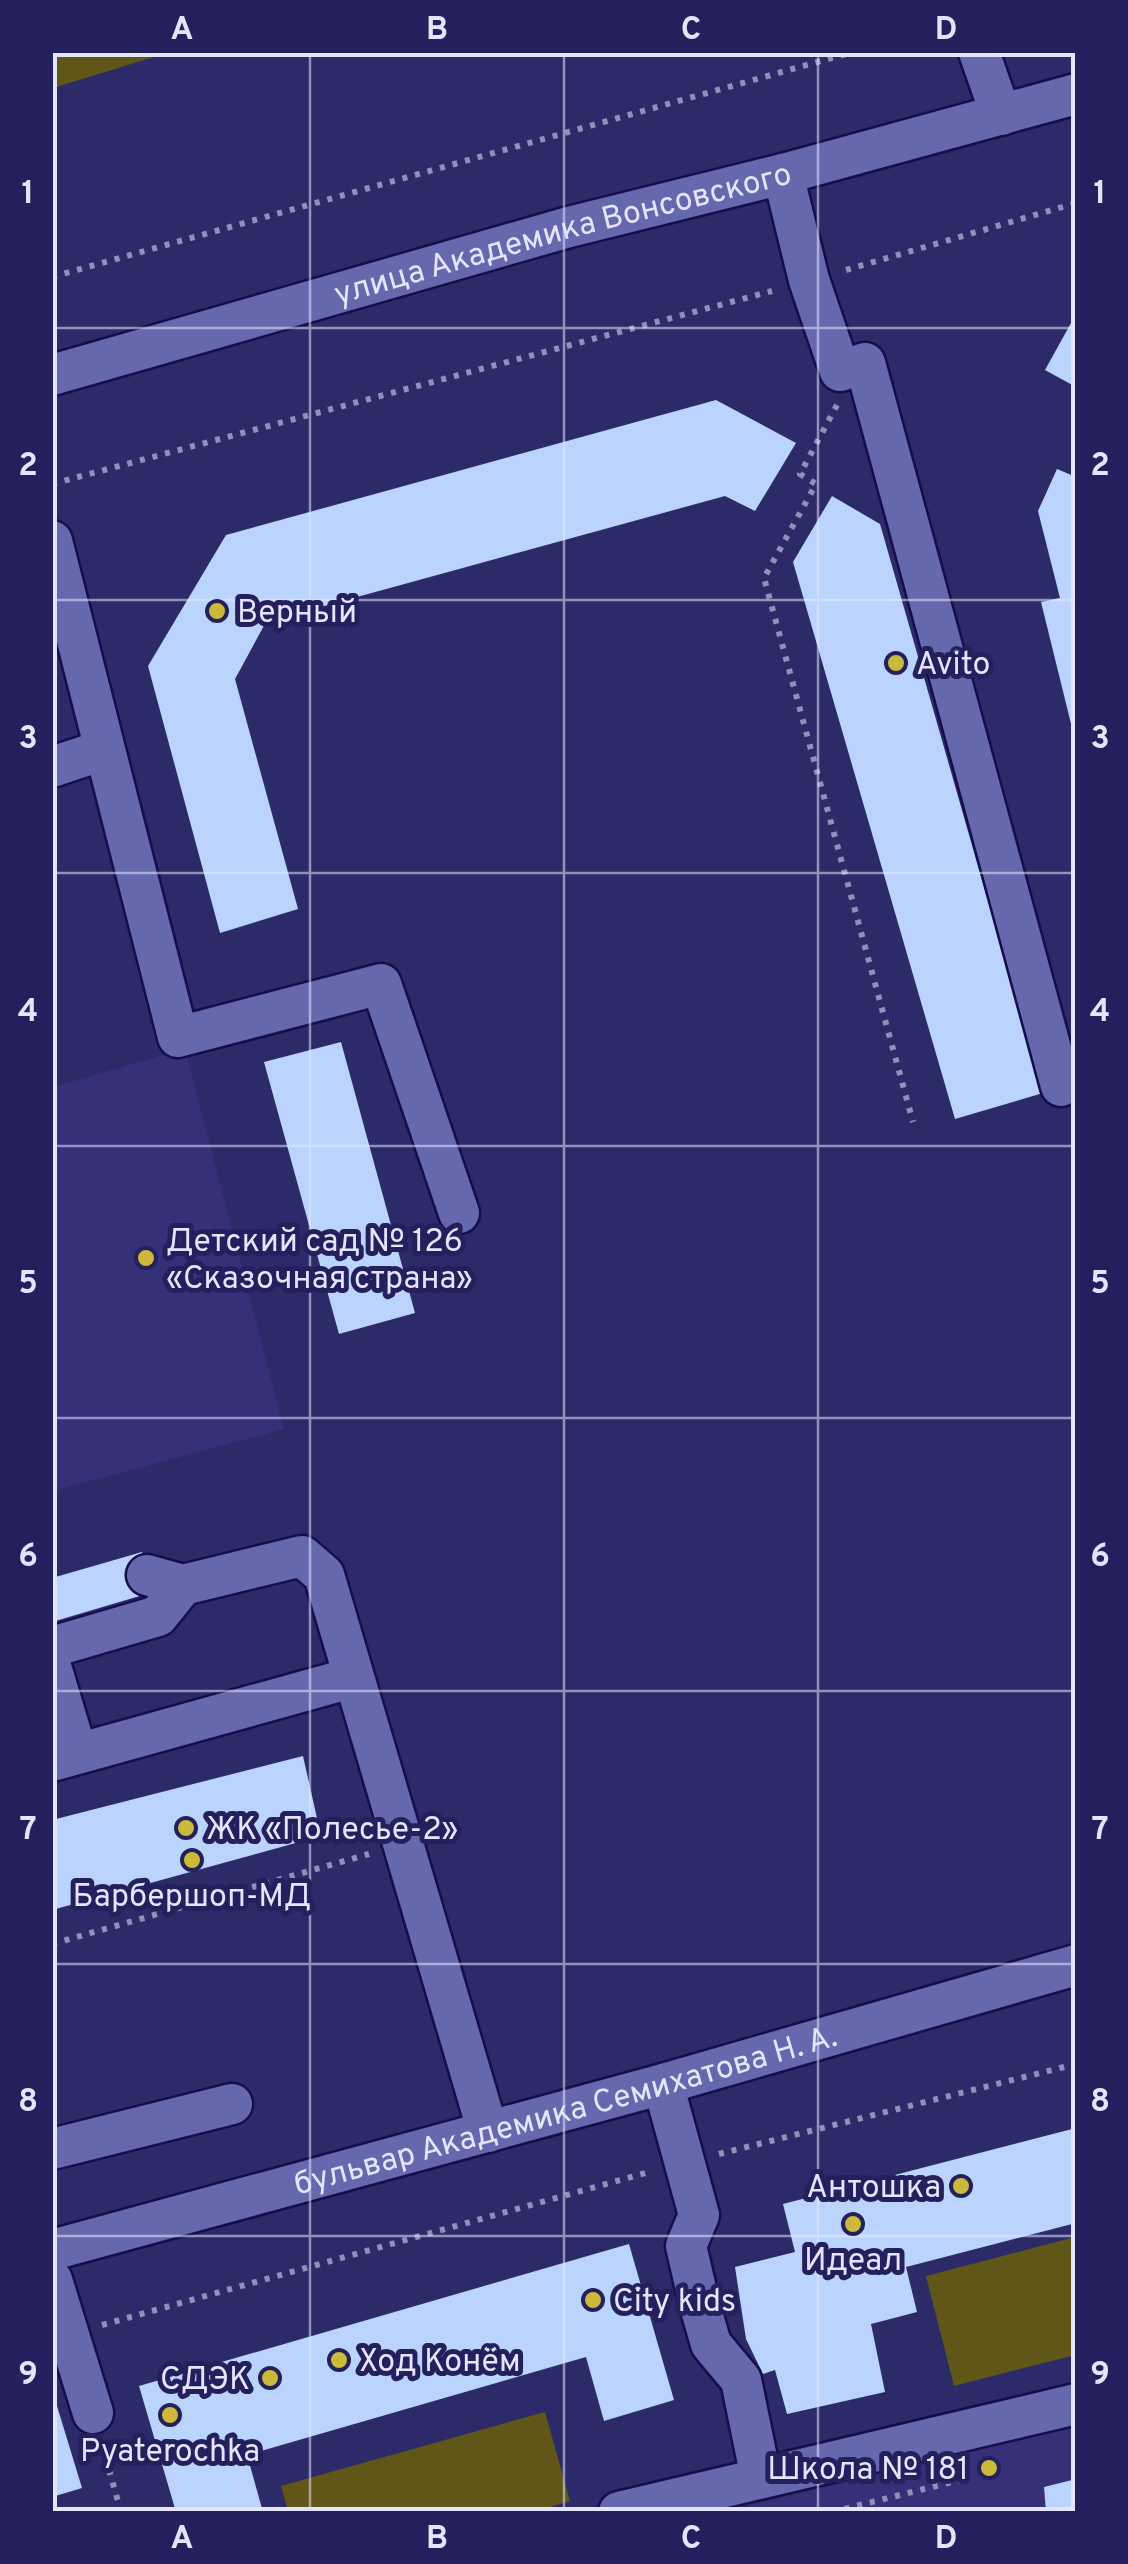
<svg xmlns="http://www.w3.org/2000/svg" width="1128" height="2564" font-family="Overpass,sans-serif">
<rect width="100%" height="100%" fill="#2d2a69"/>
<path fill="#353078" d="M185,1049L284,1429L53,1491V1087Z
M1075,2425V2511H730Z"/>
<path fill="#5f5618" d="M53,52H167V53L53,88Z
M1075,2237V2355L954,2386L926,2276Z
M545,2412L570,2501L534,2512L288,2511L281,2486Z"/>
<path fill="#bbd4fe" d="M1076,314V387L1045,370Z
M716,400L796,443L755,511L725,496L266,622L235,679L298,909L220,933L148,666L226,535Z
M1057,469L1076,477L1074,736L1041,602L1060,598L1038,511Z
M832,496L880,524L1043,1093L955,1119L793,562Z
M341,1042L415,1313L339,1334L264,1062Z
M142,1552L153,1592L52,1622V1578Z
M303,1756L321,1836L52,1910V1820Z
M1076,2128V2223L906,2267L917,2312L871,2324L885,2392L787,2414L775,2370L763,2374L746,2339L735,2267L795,2252L783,2204Z
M629,2244L674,2400L604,2421L586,2357L247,2455L263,2512H176L139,2386Z
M57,2406L82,2488L52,2497V2408Z
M1076,2479V2512H1046L1044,2487Z"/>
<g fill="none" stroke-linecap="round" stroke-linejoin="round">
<defs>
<g id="minor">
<path d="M979,52L1001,115"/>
<path d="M783,174L809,280L840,371L865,363L1061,1086"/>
<path id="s1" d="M52,375L569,227L783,174L1076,94"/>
<path d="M52,541L178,1037L381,984L459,1213"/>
<path d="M52,767L103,750"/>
<path d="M147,1575L183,1585L302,1556L324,1575L488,2132"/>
<path d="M52,1647L158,1616L183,1585"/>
<path d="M52,1670L77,1753"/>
<path d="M52,1761L351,1678"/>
<path d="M663,2084L699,2215L686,2246L700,2306L711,2344L741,2380L761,2478"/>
<path d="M52,2149L232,2104"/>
<path id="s2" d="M52,2250L663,2084L1076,1965"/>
<path d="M52,2280L93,2413"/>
<path d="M619,2512L1076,2404"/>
</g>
</defs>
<use href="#minor" stroke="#180d4c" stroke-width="45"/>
<path stroke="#9090ba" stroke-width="6" stroke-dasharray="5 8" stroke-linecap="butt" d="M846,270L1076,203
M52,277L853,52
M837,405L800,474L816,484L764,578L913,1122
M52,484L772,291
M52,1944L369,1854
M719,2154L1076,2064
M102,2325L649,2172
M102,2445L121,2512
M832,2512L964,2479"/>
<use href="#minor" stroke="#6668ae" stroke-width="40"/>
</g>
<path fill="none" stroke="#e3e5fd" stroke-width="2.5" stroke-opacity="0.55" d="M310,52V2512M564,52V2512M818,52V2512M52,328H1076M52,600H1076M52,873H1076M52,1146H1076M52,1418H1076M52,1691H1076M52,1964H1076M52,2236H1076"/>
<g fill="#cbba39" stroke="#241f5d" stroke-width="4">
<circle cx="217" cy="611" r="10"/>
<circle cx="896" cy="663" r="10"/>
<circle cx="146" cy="1258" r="10"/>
<circle cx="186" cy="1828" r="10"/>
<circle cx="192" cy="1860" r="10"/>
<circle cx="961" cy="2186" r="10"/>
<circle cx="853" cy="2224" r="10"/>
<circle cx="593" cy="2300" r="10"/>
<circle cx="339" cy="2360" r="10"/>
<circle cx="270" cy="2378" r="10"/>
<circle cx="170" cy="2415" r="10"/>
<circle cx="989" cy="2468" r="10"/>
</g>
<g text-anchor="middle" stroke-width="10" stroke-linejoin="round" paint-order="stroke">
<g font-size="32" fill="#e3e5fd" stroke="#241f5d">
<text dy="11" stroke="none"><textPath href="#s1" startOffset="530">улица Академика Вонсовского</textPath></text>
<text dy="11" stroke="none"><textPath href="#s2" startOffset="532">бульвар Академика Семихатова Н. А.</textPath></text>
</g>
<g font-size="32" fill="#e3e5fd" stroke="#241f5d" text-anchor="start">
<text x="237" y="622">Верный</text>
<text x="916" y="674">Avito</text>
<text x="166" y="1251">Детский сад № 126<tspan x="166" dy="37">«Сказочная страна»</tspan></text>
<text x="206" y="1839">ЖК «Полесье-2»</text>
<text x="192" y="1906" text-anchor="middle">Барбершоп-МД</text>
<text x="941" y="2197" text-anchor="end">Антошка</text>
<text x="853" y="2270" text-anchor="middle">Идеал</text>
<text x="613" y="2311">City kids</text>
<text x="359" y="2371">Ход Конём</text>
<text x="250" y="2389" text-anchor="end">СДЭК</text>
<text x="170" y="2461" text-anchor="middle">Pyaterochka</text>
<text x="969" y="2479" text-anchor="end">Школа № 181</text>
</g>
</g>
<rect width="1128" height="2564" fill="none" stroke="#241f5d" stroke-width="110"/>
<rect x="55" y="55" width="1018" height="2454" fill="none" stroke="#e3e5fd" stroke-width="4"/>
<g font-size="32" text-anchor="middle" font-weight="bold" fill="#e3e5fd">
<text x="182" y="39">A</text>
<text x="437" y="39">B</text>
<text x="691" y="39">C</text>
<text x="946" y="39">D</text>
<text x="28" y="203">1</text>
<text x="1100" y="203">1</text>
<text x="28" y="475">2</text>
<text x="1100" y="475">2</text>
<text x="28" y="748">3</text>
<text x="1100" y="748">3</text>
<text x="28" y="1021">4</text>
<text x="1100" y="1021">4</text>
<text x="28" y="1293">5</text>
<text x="1100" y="1293">5</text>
<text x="28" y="1566">6</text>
<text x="1100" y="1566">6</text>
<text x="28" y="1839">7</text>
<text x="1100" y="1839">7</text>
<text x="28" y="2111">8</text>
<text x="1100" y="2111">8</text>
<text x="28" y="2384">9</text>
<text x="1100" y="2384">9</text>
<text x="182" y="2548">A</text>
<text x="437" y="2548">B</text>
<text x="691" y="2548">C</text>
<text x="946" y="2548">D</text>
</g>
</svg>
